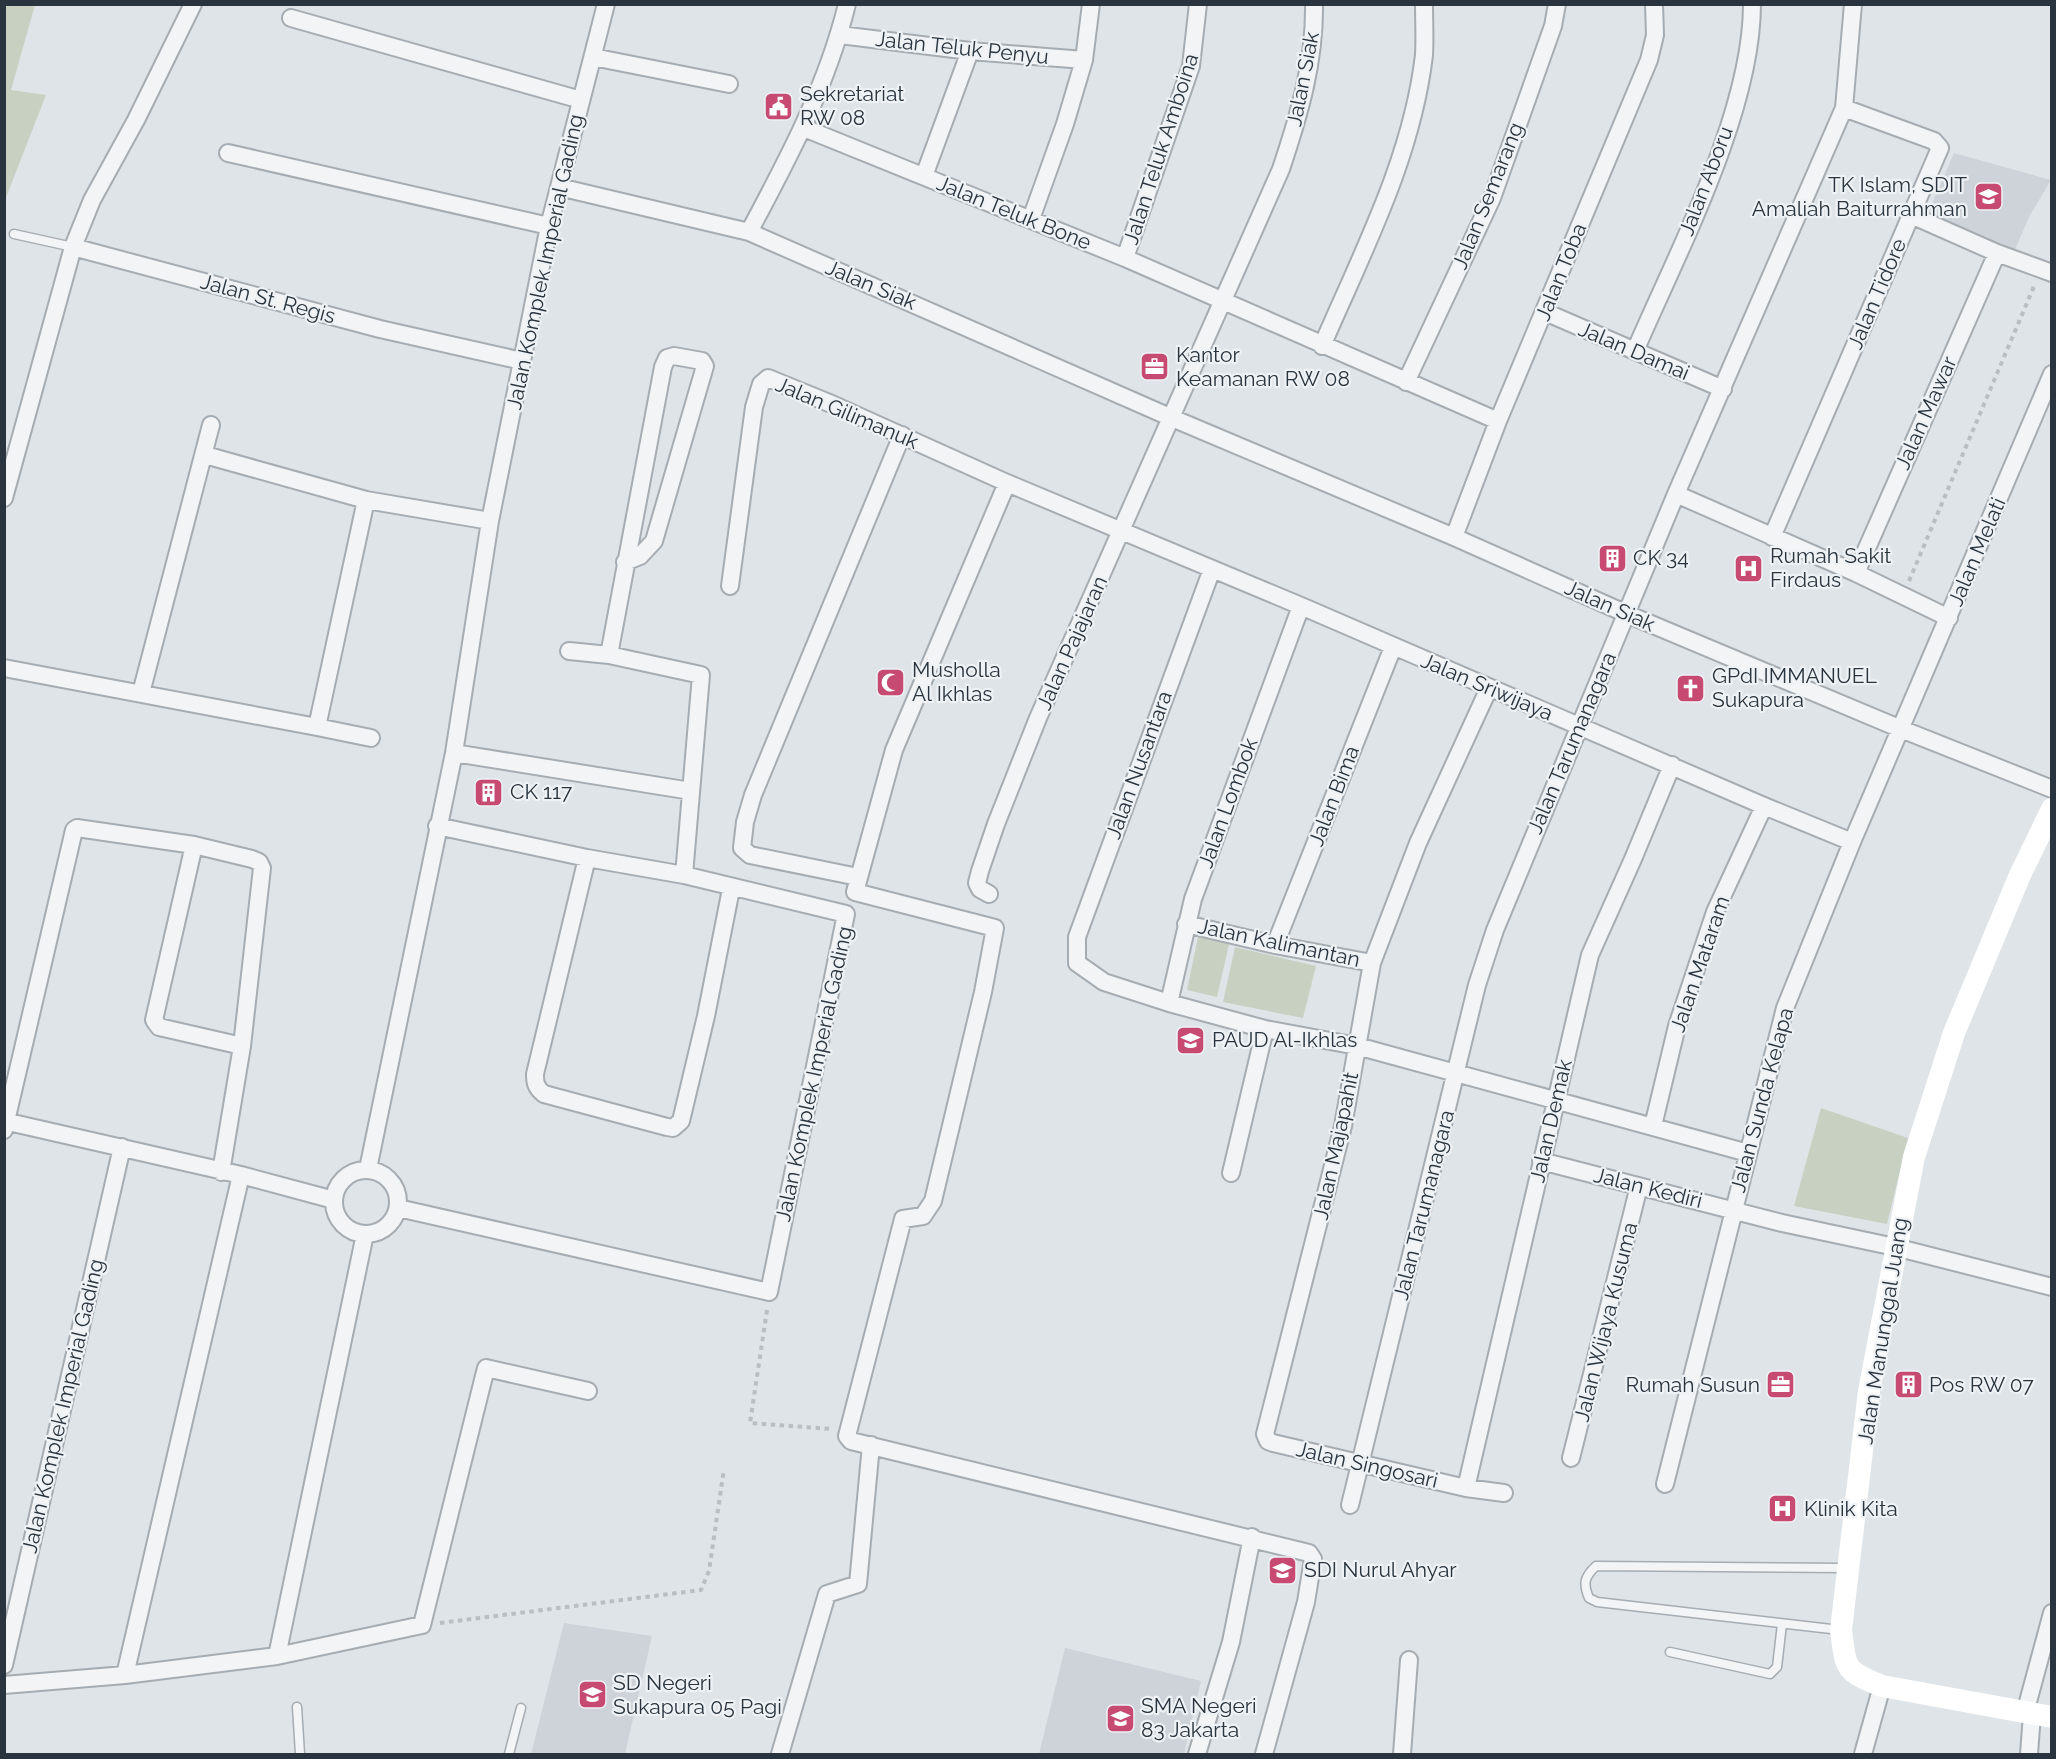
<svg xmlns="http://www.w3.org/2000/svg" width="2056" height="1759" font-family="Raleway,sans-serif">
<rect width="100%" height="100%" fill="#dfe4e8"/>
<path fill="#cdd3d9" d="M1954,153L2051,180L2030,215L2013,254L1925,220Z
M564,1623L652,1636L625,1754H531Z
M1065,1648L1201,1681L1184,1754H1039Z"/>
<path fill="#c8d1c1" d="M5,4L35,5L11,90L46,95L5,200Z
M1199,932L1230,940L1217,997L1187,990Z
M1235,947L1316,966L1303,1018L1223,1002Z
M1821,1108L1908,1138L1887,1224L1794,1206Z"/>
<g fill="none" stroke-linecap="round" stroke-linejoin="round">
<defs>
<path id="lane" d="M14,234L73,247
M1840,1630L1597,1602L1589,1598C1583,1584 1584,1577 1596,1566L1846,1568
M1670,1652L1770,1674L1777,1667L1782,1624
M297,1707L300,1754
M509,1754L521,1708"/>
<path id="street" d="M291,18L581,100
M840,35L970,51L1084,60
M593,57L729,84
M804,128L1125,258L1498,421
M228,153L549,226
M924,176L970,51
M559,187L749,232L1172,418L1454,537L1627,614L1901,729L2052,789
M1911,215L1997,253L2052,273
M1031,219L1065,124L1084,60L1091,4
M749,232C788,159 827,86 847,4
M73,247L380,329L522,361
M1125,258L1191,66L1198,4
M1545,312L1723,389
M1322,346C1363,251 1412,158 1424,55C1425,38 1424,21 1424,4
M1635,351C1678,251 1752,112 1752,4
M1406,382L1492,198L1553,26L1557,4
M205,455L366,500L490,521
M1007,483L894,750L855,892L995,928L983,992L933,1201L923,1216L903,1219L847,1436L851,1441L1309,1553L1313,1559L1306,1602L1264,1754
M1676,494L1856,573L1949,618
M4,498L73,247L92,200L136,120L193,4
M1454,537L1498,421L1649,60L1655,35L1654,4
M1772,537L1940,148L1934,141L1844,108
M1212,569L1077,937V963L1104,982L1169,1003L1265,1029L1357,1046L1748,1153
M1856,573L1997,253
M730,586L754,407L761,384L768,378L834,405L1007,483L1301,606L1764,806L1852,842
M569,651L609,655L701,675L684,875
M609,655L663,367L667,358L674,356L702,361L705,366L654,541L640,556L625,562
M4,668L317,727L366,500
M1489,688L1418,843L1372,963L1343,1126L1265,1434L1268,1441L1273,1443L1466,1488L1504,1493
M141,693L211,425
M317,727L371,738
M454,753L691,791
M194,845L154,1020L159,1027L242,1046
M587,858L535,1074C535,1083 536,1088 544,1094L667,1127L673,1128L681,1121L706,1016L731,889
M858,877L750,855L742,848L745,822L753,795L902,435
M989,894L980,889L977,883L980,871L996,824L1038,718L1281,169C1299,115 1315,62 1314,4
M1186,924L1275,945L1372,963
M1275,945L1393,647
M1169,1003L1193,899L1301,606
M4,1121L241,1175L334,1200
M1653,1126L1677,1026L1715,912L1764,806
M4,1130L74,830L77,828L194,845L252,859L259,862L262,868L242,1046L221,1172
M1541,1161L1782,1223L1895,1247L2052,1287
M368,1169L454,753L490,521L549,226L606,4
M334 1202a32 32 0 1 1 64 0a32 32 0 1 1-64 0Z
M1231,1173L1265,1029
M398,1208L769,1292L846,914L684,875L587,858L437,826
M1571,1458L1639,1186
M1665,1484L1785,1008L1852,842L2052,374
M1466,1488L1590,955L1633,859L1672,765
M1350,1505L1477,985L1495,930L1676,494L1844,108L1853,4
M277,1656L365,1234
M4,1665L122,1147
M125,1675L241,1175
M4,1685L125,1675L277,1656L422,1625L486,1368L588,1391
M2025,1713L2052,1613
M780,1754L827,1594L858,1584L871,1445
M1197,1754L1231,1642L1252,1537
M1402,1754L1409,1660
M1863,1754L1882,1686
M2029,1754L2032,1714"/>
</defs>
<use href="#lane" stroke="#a5acb2" stroke-width="11"/>
<use href="#street" stroke="#a5acb2" stroke-width="20"/>
<path stroke="#babec2" stroke-width="4" stroke-dasharray="4.5 4.5" stroke-linecap="butt" d="M1909,581L2035,284
M767,1310L750,1423L831,1429
M440,1623L701,1590L709,1571L724,1469"/>
<use href="#lane" stroke="#f2f4f6" stroke-width="8"/>
<use href="#street" stroke="#f2f4f6" stroke-width="16"/>
<path stroke="#fff" stroke-width="22" d="M2052,809L2020,875L1954,1033L1914,1157L1869,1391L1841,1630C1846,1669 1844,1671 1882,1686L2052,1717"/>
</g>
<defs>
<symbol id="civic-square" viewBox="-11 -11 22 22"><rect x="-9" y="-9" width="18" height="18" rx="4" fill="#c74a73" stroke="#eef2f5"/><path d="M-.6-6.5H3V-4.5H.6V-3L4-1V1h2V6H-6V1h2V-1L-.6-3ZM-1.2 2.5V6h2.4V2.5Z" fill="#fff"/></symbol>
<symbol id="school-square" viewBox="-11 -11 22 22"><rect x="-9" y="-9" width="18" height="18" rx="4" fill="#c74a73" stroke="#eef2f5"/><path d="M0-5L7-2L0 1L-7-2ZM-4 1L0 2.5L4 1V4Q0 6-4 4Z" fill="#fff"/></symbol>
<symbol id="office-square" viewBox="-11 -11 22 22"><rect x="-9" y="-9" width="18" height="18" rx="4" fill="#c74a73" stroke="#eef2f5"/><path d="M-6-3h4V-5.5h4V-3h4V5H-6ZM-1-4.5V-3h2v-1.5ZM-6 0V1H6V0Z" fill="#fff"/></symbol>
<symbol id="building-square" viewBox="-11 -11 22 22"><rect x="-9" y="-9" width="18" height="18" rx="4" fill="#c74a73" stroke="#eef2f5"/><path d="M-4-6H4V6H1V3H-1V6H-4ZM-2.5-4.3h1.7v1.8h-1.7ZM.8-4.3h1.7v1.8H.8ZM-2.5-1h1.7V.8h-1.7ZM.8-1h1.7V.8H.8Z" fill="#fff"/></symbol>
<symbol id="hospital-square" viewBox="-11 -11 22 22"><rect x="-9" y="-9" width="18" height="18" rx="4" fill="#c74a73" stroke="#eef2f5"/><path d="M-5-5h3v3.5h4V-5h3V5h-3V1.5h-4V5h-3Z" fill="#fff"/></symbol>
<symbol id="mosque-square" viewBox="-11 -11 22 22"><rect x="-9" y="-9" width="18" height="18" rx="4" fill="#c74a73" stroke="#eef2f5"/><path d="M3.5-4.9A6 6 0 1 0 3.5 4.9A5 5 0 1 1 3.5-4.9Z" fill="#fff"/></symbol>
<symbol id="church-square" viewBox="-11 -11 22 22"><rect x="-9" y="-9" width="18" height="18" rx="4" fill="#c74a73" stroke="#eef2f5"/><path d="M-1.2-6h2.4v3.5h3.3v2.4h-3.3V6h-2.4V-.1h-3.3v-2.4h3.3Z" fill="#fff"/></symbol>
</defs>
<g fill-rule="evenodd">
<use href="#civic-square" x="762" y="90" width="33" height="33"/>
<use href="#school-square" x="1972" y="180" width="33" height="33"/>
<use href="#office-square" x="1138" y="350" width="33" height="33"/>
<use href="#building-square" x="1596" y="542" width="33" height="33"/>
<use href="#hospital-square" x="1732" y="552" width="33" height="33"/>
<use href="#mosque-square" x="874" y="666" width="33" height="33"/>
<use href="#church-square" x="1674" y="672" width="33" height="33"/>
<use href="#building-square" x="472" y="776" width="33" height="33"/>
<use href="#school-square" x="1174" y="1024" width="33" height="33"/>
<use href="#office-square" x="1764" y="1368" width="33" height="33"/>
<use href="#building-square" x="1892" y="1368" width="33" height="33"/>
<use href="#hospital-square" x="1766" y="1492" width="33" height="33"/>
<use href="#school-square" x="1266" y="1554" width="33" height="33"/>
<use href="#school-square" x="576" y="1678" width="33" height="33"/>
<use href="#school-square" x="1104" y="1702" width="33" height="33"/>
</g>
<g text-anchor="middle" stroke-width="4.5" stroke-linejoin="round" paint-order="stroke">
<g font-size="21" fill="#29343e" stroke="#eef2f5">
<text transform="translate(962 48) rotate(6)" y="7">Jalan Teluk Penyu</text>
<text transform="translate(1303 79) rotate(-79)" y="7">Jalan Siak</text>
<text transform="translate(1161 149) rotate(-72)" y="7">Jalan Teluk Amboina</text>
<text transform="translate(1706 181) rotate(-69)" y="7">Jalan Aboru</text>
<text transform="translate(1488 196) rotate(-68)" y="7">Jalan Semarang</text>
<text transform="translate(1014 213) rotate(22)" y="7">Jalan Teluk Bone</text>
<text transform="translate(545 262) rotate(-78)" y="7">Jalan Komplek Imperial Gading</text>
<text transform="translate(1561 272) rotate(-68)" y="7">Jalan Toba</text>
<text transform="translate(871 285) rotate(23)" y="7">Jalan Siak</text>
<text transform="translate(1877 294) rotate(-67)" y="7">Jalan Tidore</text>
<text transform="translate(268 299) rotate(15)" y="7">Jalan St. Regis</text>
<text transform="translate(1634 351) rotate(23)" y="7">Jalan Damai</text>
<text transform="translate(847 413) rotate(23)" y="7">Jalan Gilimanuk</text>
<text transform="translate(1926 413) rotate(-66)" y="7">Jalan Mawar</text>
<text transform="translate(1977 552) rotate(-67)" y="7">Jalan Melati</text>
<text transform="translate(1610 606) rotate(24)" y="7">Jalan Siak</text>
<text transform="translate(1072 643) rotate(-66)" y="7">Jalan Pajajaran</text>
<text transform="translate(1487 687) rotate(23)" y="7">Jalan Sriwijaya</text>
<text transform="translate(1572 743) rotate(-67)" y="7">Jalan Tarumanagara</text>
<text transform="translate(1139 765) rotate(-70)" y="7">Jalan Nusantara</text>
<text transform="translate(1334 796) rotate(-69)" y="7">Jalan Bima</text>
<text transform="translate(1228 803) rotate(-70)" y="7">Jalan Lombok</text>
<text transform="translate(1279 943) rotate(12)" y="7">Jalan Kalimantan</text>
<text transform="translate(1700 964) rotate(-71)" y="7">Jalan Mataram</text>
<text transform="translate(814 1074) rotate(-78)" y="7">Jalan Komplek Imperial Gading</text>
<text transform="translate(1762 1100) rotate(-75)" y="7">Jalan Sunda Kelapa</text>
<text transform="translate(1551 1121) rotate(-77)" y="7">Jalan Demak</text>
<text transform="translate(1336 1146) rotate(-78)" y="7">Jalan Majapahit</text>
<text transform="translate(1648 1188) rotate(14)" y="7">Jalan Kediri</text>
<text transform="translate(1424 1205) rotate(-76)" y="7">Jalan Tarumanagara</text>
<text transform="translate(1606 1322) rotate(-76)" y="7">Jalan Wijaya Kusuma</text>
<text transform="translate(1883 1331) rotate(-81)" y="7">Jalan Manunggal Juang</text>
<text transform="translate(63 1406) rotate(-77)" y="7">Jalan Komplek Imperial Gading</text>
<text transform="translate(1367 1465) rotate(13)" y="7">Jalan Singosari</text>
</g>
<g font-size="21" fill="#29343e" stroke="#eef2f5" text-anchor="start">
<text x="800" y="101">Sekretariat<tspan x="800" dy="24">RW 08</tspan></text>
<text x="1967" y="192" text-anchor="end">TK Islam, SDIT<tspan x="1967" dy="24">Amaliah Baiturrahman</tspan></text>
<text x="1176" y="362">Kantor<tspan x="1176" dy="24">Keamanan RW 08</tspan></text>
<text x="1770" y="563">Rumah Sakit<tspan x="1770" dy="24">Firdaus</tspan></text>
<text x="1633" y="565">CK 34</text>
<text x="912" y="677">Musholla<tspan x="912" dy="24">Al Ikhlas</tspan></text>
<text x="1712" y="683">GPdI IMMANUEL<tspan x="1712" dy="24">Sukapura</tspan></text>
<text x="510" y="799">CK 117</text>
<text x="1212" y="1047">PAUD Al-Ikhlas</text>
<text x="1760" y="1392" text-anchor="end">Rumah Susun</text>
<text x="1929" y="1392">Pos RW 07</text>
<text x="1804" y="1516">Klinik Kita</text>
<text x="1304" y="1577">SDI Nurul Ahyar</text>
<text x="613" y="1690">SD Negeri<tspan x="613" dy="24">Sukapura 05 Pagi</tspan></text>
<text x="1141" y="1713">SMA Negeri<tspan x="1141" dy="24">83 Jakarta</tspan></text>
</g>
</g>
<rect width="2056" height="1759" fill="none" stroke="#29343e" stroke-width="12"/>
</svg>
